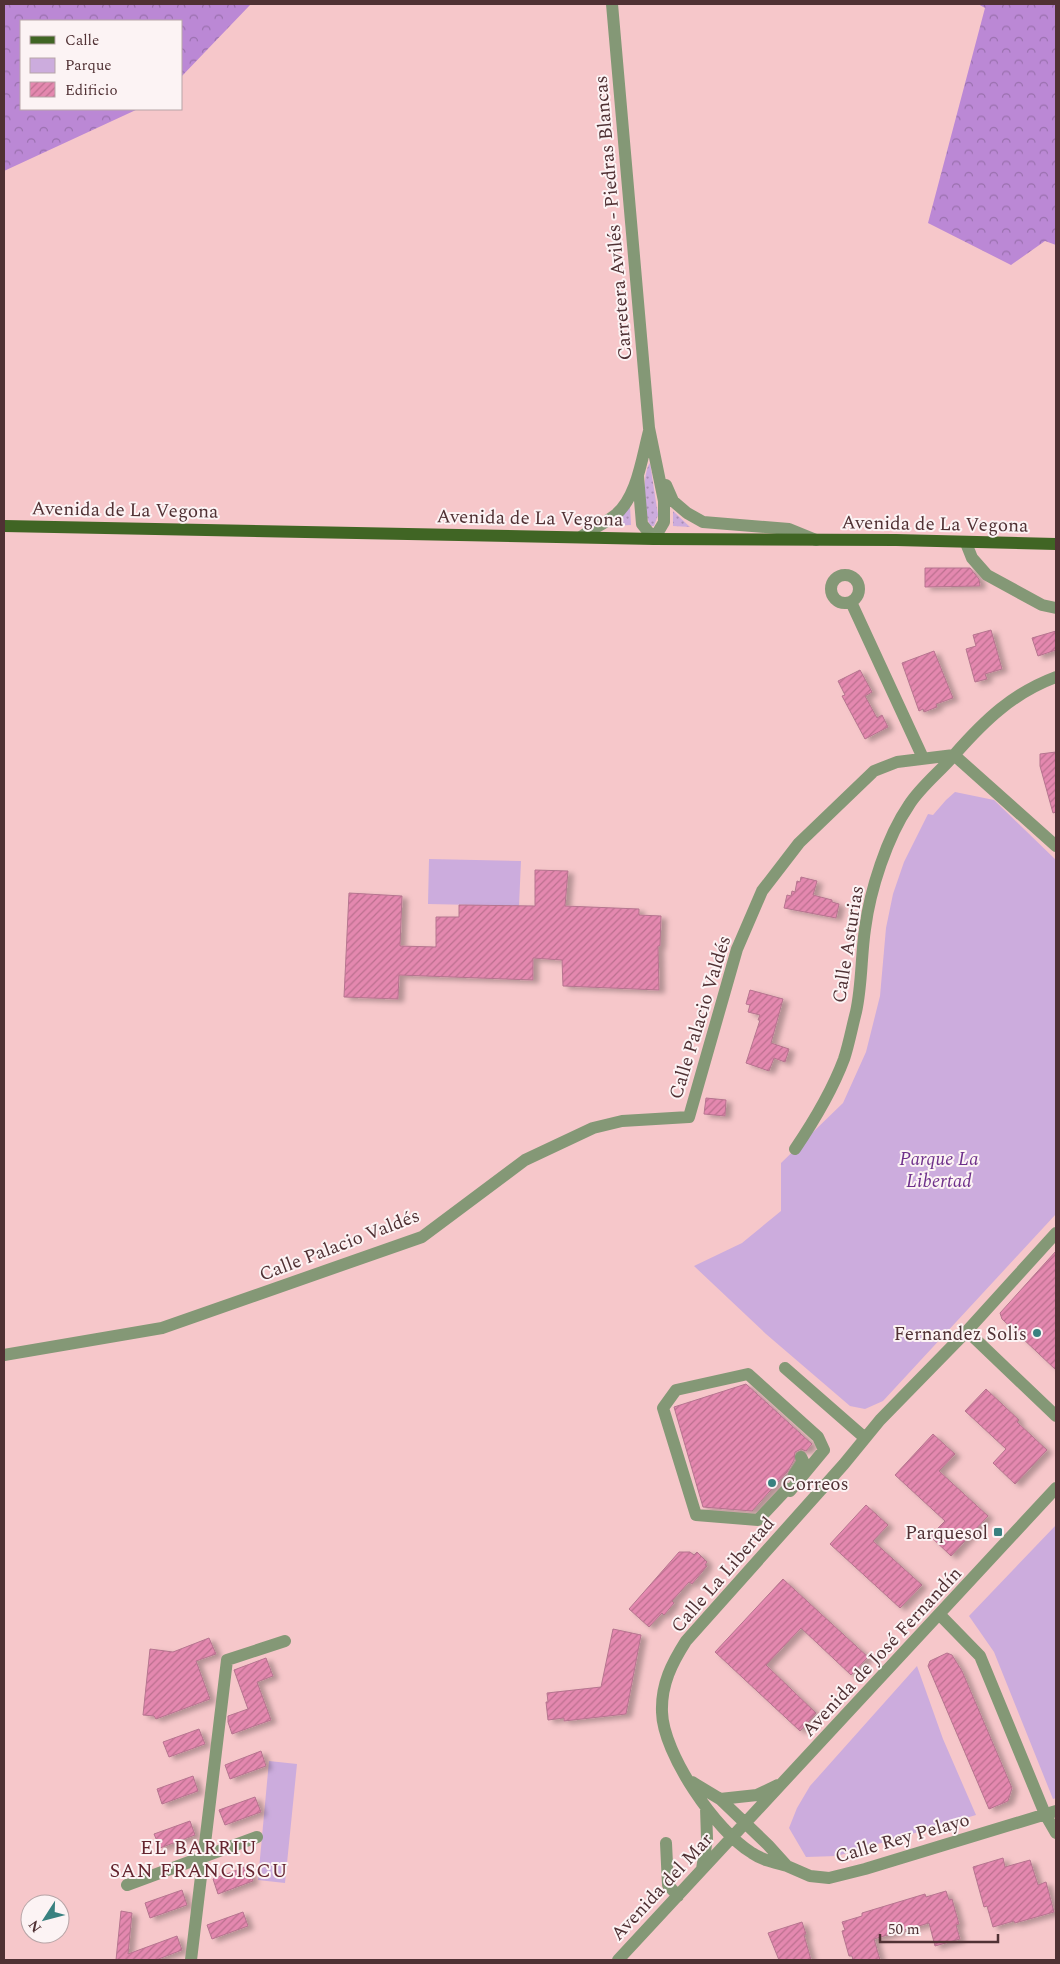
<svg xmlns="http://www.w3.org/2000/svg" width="1060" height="1964" font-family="Spectral,serif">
<defs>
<pattern id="grass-dots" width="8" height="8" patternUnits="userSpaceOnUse" patternTransform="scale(1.25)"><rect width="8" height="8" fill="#ccacdd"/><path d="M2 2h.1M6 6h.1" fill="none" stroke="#a88db4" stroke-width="1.8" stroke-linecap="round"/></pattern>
<pattern id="forest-crowns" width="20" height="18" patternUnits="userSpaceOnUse" patternTransform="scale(1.25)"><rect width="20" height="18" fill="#bb88d5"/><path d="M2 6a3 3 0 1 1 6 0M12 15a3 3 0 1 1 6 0" fill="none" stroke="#9a70ae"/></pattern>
<pattern id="building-hatch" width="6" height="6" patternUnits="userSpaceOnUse" patternTransform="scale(1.25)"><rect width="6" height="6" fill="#e488af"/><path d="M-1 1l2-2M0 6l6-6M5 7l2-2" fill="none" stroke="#bb708f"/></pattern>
<filter id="shadow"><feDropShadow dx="5.5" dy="3" stdDeviation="2.5" flood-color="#0004"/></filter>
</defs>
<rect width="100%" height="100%" fill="#f6c7ca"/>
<path fill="url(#grass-dots)" d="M650,463L658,515L654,526H651C643,516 642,473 650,463Z
M630,506L631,525L614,526Z
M673,511L690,527L673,526Z"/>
<path fill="url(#forest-crowns)" d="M4,4H251L181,77V21H21V109H138L4,171Z
M978,4H1056V245L1045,241L1011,265L928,223L985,8Z"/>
<path fill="#ccacdd" d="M955,792L994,800L1056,860V1214L883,1401L865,1409L850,1406L766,1334L694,1266L742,1243L781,1211V1163L843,1103L866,1052L880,996L886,928L893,894L904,862L928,814L933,815L946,800Z
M429,859L521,861L519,906L428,904Z
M1056,1525V1798L1053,1799L994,1652L969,1616Z
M917,1666L943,1739L976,1815L837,1856L806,1857L789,1828L797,1808L810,1786Z
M269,1761L297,1764L285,1883L258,1880Z"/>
<path fill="url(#building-hatch)" stroke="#b6748f" filter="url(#shadow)" d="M925,568H970L979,579L980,586L925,587Z
M991,630L1002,669L985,674L987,679L975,682L966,649L976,646L973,635Z
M1056,631V650L1038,656L1032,638Z
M934,651L953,698L936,704L937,707L924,712L923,709L919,711L902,663Z
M860,670L872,692L865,696L877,718L882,715L888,727L865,739L842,696L845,695L838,681Z
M1056,752V812L1053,813L1040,766V754Z
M535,870L568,871L565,906L639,909V915L661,916L660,946H658L659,990L563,986L562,960L533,958V980L399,975L398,999L344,997L349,893L402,896L400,946L436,947V917H459V905L535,906Z
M801,877L817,881L813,895L832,900V902L839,904L836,918L784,908L787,895L791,896L792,891L795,892L797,881L800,882Z
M750,990L783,999L771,1043L789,1049L785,1062L774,1058L769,1071L746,1063L760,1020H758L760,1015L748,1012L750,1005L746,1004Z
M706,1098L726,1100L725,1116L704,1114Z
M1056,1251V1370L1002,1319L1000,1313Z
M746,1384L812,1444L806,1451L801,1449L795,1452L794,1460L787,1472L752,1511L703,1507L674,1407Z
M986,1389L1019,1420L1017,1422L1047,1450L1015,1484L993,1463L1006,1449L965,1411Z
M933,1434L955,1454L939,1471L988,1516L951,1556L930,1536L945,1521L895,1475Z
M866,1505L888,1525L873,1541L922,1585L900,1608L830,1544Z
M679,1552H690L694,1555L697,1552L707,1562L705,1565L707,1566L692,1584L689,1582L672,1601L674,1603L664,1615L662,1613L649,1627L629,1609Z
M783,1579L868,1657L851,1675L801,1628L766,1665L816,1713L800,1731L715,1652Z
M613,1629L641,1635L626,1714L564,1721V1718L548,1720L546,1702H548L547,1693L601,1687Z
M209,1638L216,1654L196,1661L210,1699L156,1719L154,1716L143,1715L150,1649L173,1652Z
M947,1653L952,1655L962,1671L1012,1788L1008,1801L989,1809L928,1666L930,1661Z
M266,1658L273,1676L257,1682L271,1720L232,1734L228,1722V1716L248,1709L234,1670Z
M199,1729L205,1744L169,1757L163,1742Z
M261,1751L266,1766L230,1779L225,1765Z
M193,1776L198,1791L162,1804L157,1789Z
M255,1797L261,1812L225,1825L219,1810Z
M190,1821L195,1835L160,1848L154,1834Z
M1003,1858L1005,1867L1030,1860L1038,1885L1046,1882L1054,1912L1015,1923L1014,1921L993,1927L987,1906L984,1907L973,1867Z
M248,1866L253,1881L218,1894L213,1879Z
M182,1890L187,1905L150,1918L145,1903Z
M946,1891L949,1900L952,1899L959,1924L956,1925L960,1939L935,1946L929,1923L874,1939L880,1960H853L852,1956H849L842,1931L845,1930L842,1922L862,1916V1913L925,1894L926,1897Z
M121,1911L132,1913L128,1954L177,1936L182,1950L156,1960H116Z
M243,1912L248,1926L212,1939L207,1925Z
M802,1922L806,1934L804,1935L811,1960H779L768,1933Z"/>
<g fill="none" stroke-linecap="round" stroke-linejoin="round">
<path stroke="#849876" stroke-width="12" d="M612,4L649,428L664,501V522L654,539L642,524L638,476
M666,485L673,501L687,513L703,522L789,529L816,540
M581,537C591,529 604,524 614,516C637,499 642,457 649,431
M966,543L972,558L987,575L1042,605L1056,608
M831 589a14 14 0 1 1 28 0a14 14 0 1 1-28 0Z
M851,602L923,758
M954,755L1056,846
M795,1149C814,1121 832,1091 844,1059C849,1044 852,1027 856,1012C862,985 861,956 865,929C870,890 887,837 909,805C921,786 941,771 955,754C985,720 1013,693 1056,677
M967,1331L1056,1416
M4,1355L162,1328L422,1237L525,1160L593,1128L622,1121L689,1117L737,949L762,891L799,843L874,771L897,762L954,755
M785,1368L865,1438
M748,1374L818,1437L824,1450L790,1491L787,1489L758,1520L696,1515L663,1408L676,1390Z
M794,1475L803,1461L801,1457
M940,1615L980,1656L1045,1814L1056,1833
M692,1782L720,1799L768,1845L787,1866L810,1876L829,1878L865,1869L1056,1811
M720,1799L757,1795L778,1785
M666,1843L668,1885L678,1896
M787,1866C775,1863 762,1860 752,1853C716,1831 663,1754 662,1712C661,1684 672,1663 686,1641L844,1464L880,1420L967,1331L1056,1233
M702,1869L707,1839L706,1807
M127,1885L257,1837
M191,1960L227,1660L285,1641
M618,1960L1056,1488"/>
<path stroke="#406524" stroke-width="12" d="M4,526L654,539L896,540L1056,544"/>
</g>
<g fill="#398180" stroke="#fcf3f4" stroke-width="2">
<circle cx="1037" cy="1333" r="5"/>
<circle cx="772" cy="1483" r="5"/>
<rect x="993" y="1527" width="10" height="10" rx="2.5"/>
</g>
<g text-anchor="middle" stroke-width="4" stroke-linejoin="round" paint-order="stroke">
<g font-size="19" fill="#503134" stroke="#fcf3f4">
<text transform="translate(612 218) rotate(-95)" y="7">Carretera Avilés - Piedras Blancas</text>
<text transform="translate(125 509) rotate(1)" y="7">Avenida de La Vegona</text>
<text transform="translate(530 517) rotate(1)" y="7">Avenida de La Vegona</text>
<text transform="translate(935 523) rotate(1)" y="7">Avenida de La Vegona</text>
<text transform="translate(847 944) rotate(-81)" y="7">Calle Asturias</text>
<text transform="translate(699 1017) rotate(-73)" y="7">Calle Palacio Valdés</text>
<text transform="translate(339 1244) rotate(-21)" y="7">Calle Palacio Valdés</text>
<text transform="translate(722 1574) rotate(-49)" y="7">Calle La Libertad</text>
<text transform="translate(881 1651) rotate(-47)" y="7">Avenida de José Fernandín</text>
<text transform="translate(902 1837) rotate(-16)" y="7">Calle Rey Pelayo</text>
<text transform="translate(661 1886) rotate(-47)" y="7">Avenida del Mar</text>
</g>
<g font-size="19" font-style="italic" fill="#6e308a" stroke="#fcf3f4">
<text x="939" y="1165">Parque La<tspan x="939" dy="22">Libertad</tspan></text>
</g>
<g font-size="19" fill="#503134" stroke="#fcf3f4" text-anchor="end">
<text x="1027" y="1340">Fernandez Solis</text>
<text x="782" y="1490" text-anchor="start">Correos</text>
<text x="988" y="1539">Parquesol</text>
</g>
<g font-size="20" letter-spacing="1" fill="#64252f" stroke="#fcf3f4">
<text x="199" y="1854">EL BARRIU<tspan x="199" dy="23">SAN FRANCISCU</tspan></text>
</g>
</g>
<rect width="1060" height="1964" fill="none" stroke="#503134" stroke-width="10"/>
<rect x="20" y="20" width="162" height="90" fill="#fcf3f4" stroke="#b7a5a7"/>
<rect x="30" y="36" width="25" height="8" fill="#406524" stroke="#b7a5a7"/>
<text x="65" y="45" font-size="15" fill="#503134">Calle</text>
<rect x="30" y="58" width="25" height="15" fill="#ccacdd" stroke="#b7a5a7"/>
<text x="65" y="70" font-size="15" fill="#503134">Parque</text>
<rect x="30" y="82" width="25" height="15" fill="url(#building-hatch)" stroke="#b7a5a7"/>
<text x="65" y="95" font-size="15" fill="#503134">Edificio</text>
<g transform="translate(45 1919) rotate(234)"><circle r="24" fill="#fcf3f4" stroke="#b7a5a7"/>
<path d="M0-4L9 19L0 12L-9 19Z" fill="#398180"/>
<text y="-8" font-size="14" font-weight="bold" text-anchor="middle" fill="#503134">N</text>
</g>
<path d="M880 1934v8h118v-8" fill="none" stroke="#503134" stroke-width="2.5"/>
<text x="888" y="1934" font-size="15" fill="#503134" stroke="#fcf3f4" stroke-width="4" paint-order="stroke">50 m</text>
</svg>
